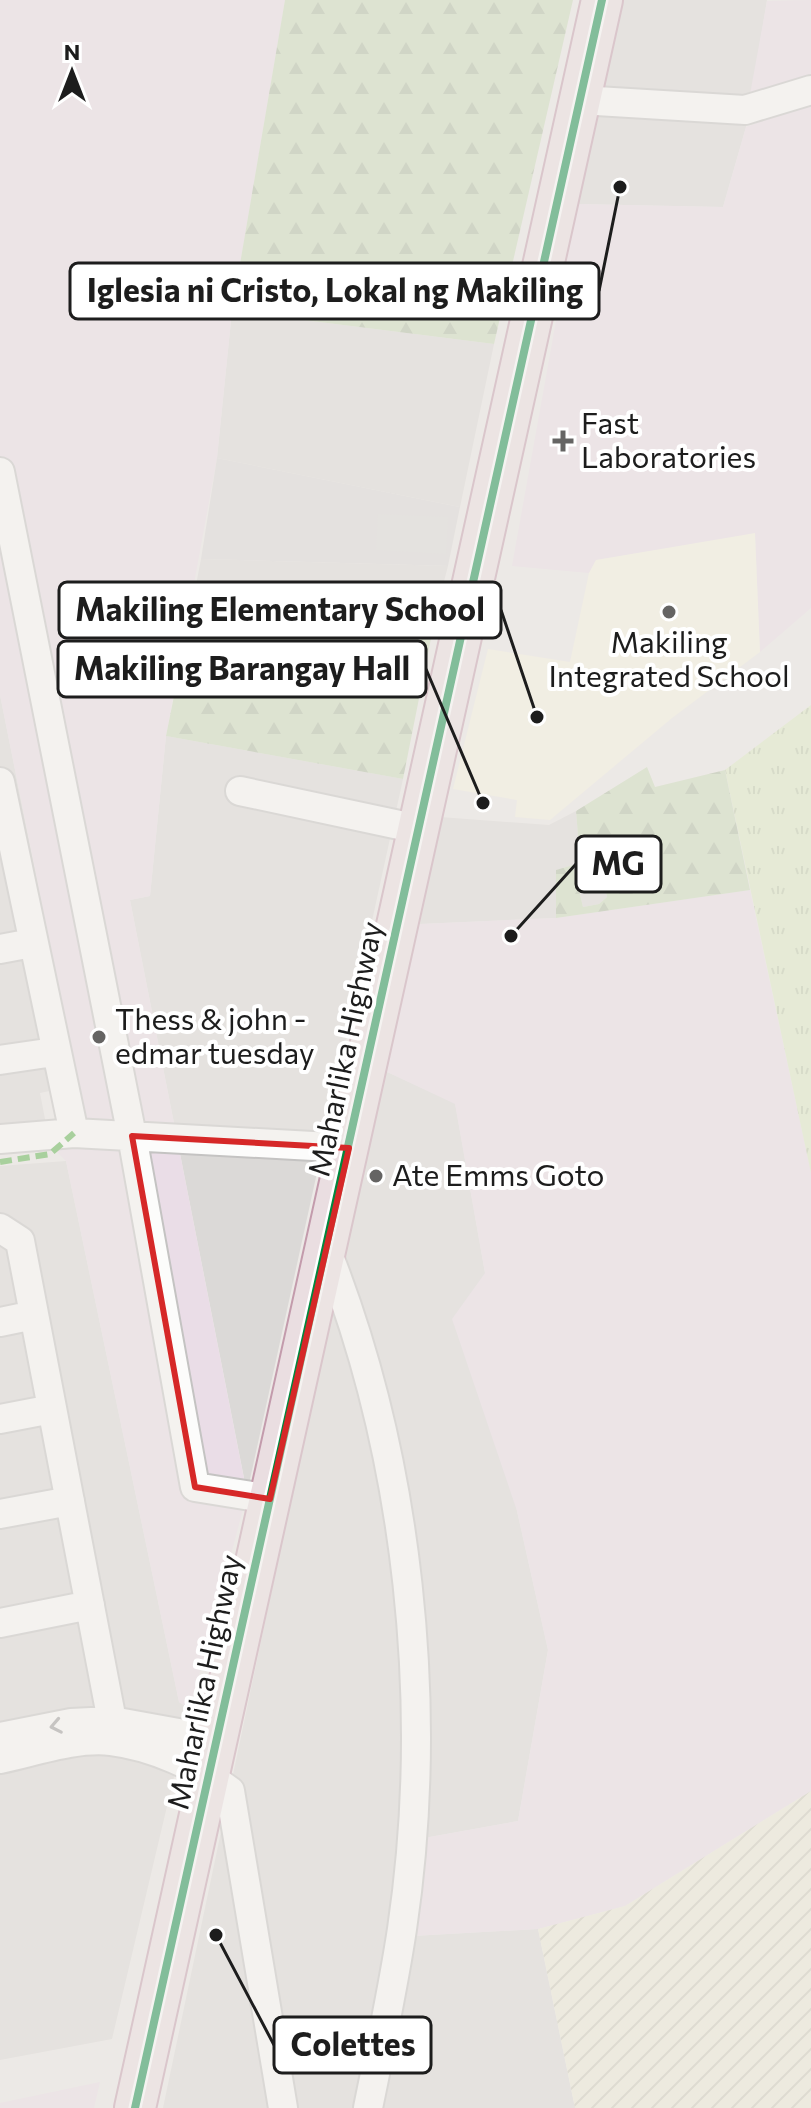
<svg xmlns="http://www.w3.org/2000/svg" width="811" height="2108" font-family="Commissioner,sans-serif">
<defs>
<pattern id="farmland-furrows" width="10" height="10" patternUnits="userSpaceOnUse" patternTransform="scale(2)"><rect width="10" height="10" fill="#eeecd8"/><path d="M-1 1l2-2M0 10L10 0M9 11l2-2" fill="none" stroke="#cccab9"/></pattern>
<pattern id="grass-tufts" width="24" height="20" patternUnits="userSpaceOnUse" patternTransform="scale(2)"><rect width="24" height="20" fill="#ddebc3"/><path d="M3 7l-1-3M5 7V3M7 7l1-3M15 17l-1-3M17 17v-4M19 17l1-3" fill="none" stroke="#bdc9a7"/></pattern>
<pattern id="forest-firs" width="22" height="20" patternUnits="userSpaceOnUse" patternTransform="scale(2)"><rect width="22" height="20" fill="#cadbb9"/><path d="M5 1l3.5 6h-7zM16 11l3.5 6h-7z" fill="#adbc9f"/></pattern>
</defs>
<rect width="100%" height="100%" fill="#ece9e6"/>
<path fill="#dbd9d7" d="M623,0H767L746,127L723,207L577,204Z
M232,311L494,344L460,507L217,458Z
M201,559L448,566L437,608L191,611Z
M0,695L78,1085L40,1093L50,1145L0,1153Z
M166,736L403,779L247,1493L130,900L150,896Z
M576,811L578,836L597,847L607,897L599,904L583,907L573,865L556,870V918L420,924L440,817L549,825Z
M385,1071L455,1103L485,1273L517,1511L548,1650L518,1821L424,1838L413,1936L538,1929L575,2108H163L327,1327Z
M66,1161L179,1702L190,1709L112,2039L0,2060V1166Z"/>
<path fill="#eadde7" d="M0,0H285L232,311L217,458L166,736L150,896L130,900L247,1494L190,1709L179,1702L66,1161L50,1145L84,1113L0,695Z
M811,0V84L748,105L767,1Z
M811,104V608L760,652L755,534L596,560L589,573L512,566L577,204L723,207L746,127Z
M750,890L811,1173V1791L625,1906L538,1929L412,1936L424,1838L518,1821L548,1650L517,1511L452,1319L485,1273L455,1104L385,1071L420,924L556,918Z
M100,2082L94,2108H0V2103Z"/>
<path fill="#f6f3e0" d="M755,533L760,652L672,718L550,820L515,817L517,800L453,789L488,649L570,662L589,573L596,560Z"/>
<path fill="#dad8d7" d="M217,458L460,507L448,566L201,559Z"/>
<path fill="url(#farmland-furrows)" d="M811,1791V2108H575L538,1929L625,1906Z"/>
<path fill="url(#grass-tufts)" d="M811,705V1173L725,770Z"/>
<path fill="url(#forest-firs)" d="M285,0H573L494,344L232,311Z
M437,608L403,779L166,736L191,611Z
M647,767L655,787L725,770L750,890L556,918V870L573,865L583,907L599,904L607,897L597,847L578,836L576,811Z"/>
<path fill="#dad9d7" d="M378,514L448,517L446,554L376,550Z"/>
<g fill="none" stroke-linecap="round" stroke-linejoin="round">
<defs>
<path id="minor" d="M580,100L745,110L811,90
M0,472L132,1136L195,1487L270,1499
M0,782L74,1133
M240,791L418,829
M0,949L32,943
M0,1060L54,1052
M0,1139L74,1133L349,1148
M0,1228L20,1241L112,1721L110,1741
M326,1249C409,1458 435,1707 402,1929C393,1989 380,2049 368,2108
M0,1322L34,1315
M0,1419L52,1409
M0,1514L70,1501
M0,1623L90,1605
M0,1737L71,1723L112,1721L217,1740
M0,1759C34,1752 75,1737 111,1741C152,1746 197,1766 230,1791L283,2108"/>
<path id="highway" d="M135,2108L602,0"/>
</defs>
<use href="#minor" stroke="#c4c3c2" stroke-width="32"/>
<use href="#highway" stroke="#c39bac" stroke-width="44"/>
<use href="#minor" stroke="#fcfcfb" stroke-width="28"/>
<use href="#highway" stroke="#eadee1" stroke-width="40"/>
<path stroke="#55b145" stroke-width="6" stroke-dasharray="12 6" stroke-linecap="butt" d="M0,1162L50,1154L74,1133"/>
<defs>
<path id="cycleway" d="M135,2108L602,0"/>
</defs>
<use href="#cycleway" stroke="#fff" stroke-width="13"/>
<use href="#cycleway" stroke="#00873e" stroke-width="8"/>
</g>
<defs><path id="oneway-chevron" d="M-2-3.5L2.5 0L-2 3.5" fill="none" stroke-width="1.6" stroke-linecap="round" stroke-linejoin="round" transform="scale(2)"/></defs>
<use stroke="#989897" href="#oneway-chevron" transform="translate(56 1726) rotate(169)"/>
<path d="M0 0H811V2108H0ZM132,1136L349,1148L270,1499L195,1487Z" fill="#ece9e6" fill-opacity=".55" fill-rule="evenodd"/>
<path fill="none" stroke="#d62828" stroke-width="6" stroke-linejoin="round" d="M132,1136L349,1148L270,1499L195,1487Z"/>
<g fill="#656463" stroke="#fff" stroke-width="3">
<path d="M559 429h8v8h8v8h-8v8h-8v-8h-8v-8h8z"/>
<circle cx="669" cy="612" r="8"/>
<circle cx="99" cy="1037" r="8"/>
<circle cx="376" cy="1176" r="8"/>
</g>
<g text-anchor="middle" stroke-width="8" stroke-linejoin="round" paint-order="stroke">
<g font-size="30" fill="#1d1d1d" stroke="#fff" text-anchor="start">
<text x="581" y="434">Fast<tspan x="581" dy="34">Laboratories</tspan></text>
<text x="669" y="653" text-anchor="middle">Makiling<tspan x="669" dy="34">Integrated School</tspan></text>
<text x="115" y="1030">Thess &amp; john -<tspan x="115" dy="34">edmar tuesday</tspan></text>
<text x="392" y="1186">Ate Emms Goto</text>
</g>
<g font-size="30" fill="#1d1d1d" stroke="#fff">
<text transform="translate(346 1049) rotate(-78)" y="10">Maharlika Highway</text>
<text transform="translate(205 1682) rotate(-78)" y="10">Maharlika Highway</text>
</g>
</g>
<path fill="none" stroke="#1d1d1d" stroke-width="3" d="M620 187L599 291M537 717L501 610M483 803L426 669M511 936L576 864M216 1935L274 2045"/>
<g fill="#1d1d1d" stroke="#fff" stroke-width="3">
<circle cx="620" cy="187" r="8"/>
<circle cx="537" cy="717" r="8"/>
<circle cx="483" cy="803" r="8"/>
<circle cx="511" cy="936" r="8"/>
<circle cx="216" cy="1935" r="8"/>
</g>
<g fill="#fff" stroke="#1d1d1d" stroke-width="3">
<rect x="70" y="263" width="529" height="56" rx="8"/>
<rect x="59" y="582" width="442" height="56" rx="8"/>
<rect x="58" y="641" width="368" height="56" rx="8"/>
<rect x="576" y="836" width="85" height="56" rx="8"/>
<rect x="274" y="2017" width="157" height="56" rx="8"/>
</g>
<g font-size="32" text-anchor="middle" font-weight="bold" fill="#1d1d1d">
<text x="335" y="302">Iglesia ni Cristo, Lokal ng Makiling</text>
<text x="280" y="621">Makiling Elementary School</text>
<text x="242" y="680">Makiling Barangay Hall</text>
<text x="618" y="875">MG</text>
<text x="353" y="2056">Colettes</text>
</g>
<g transform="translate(72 72)" stroke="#ffffff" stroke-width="6" paint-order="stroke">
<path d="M0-6L14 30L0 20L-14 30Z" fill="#1d1d1d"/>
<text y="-12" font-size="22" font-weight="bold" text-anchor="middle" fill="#1d1d1d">N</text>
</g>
</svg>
